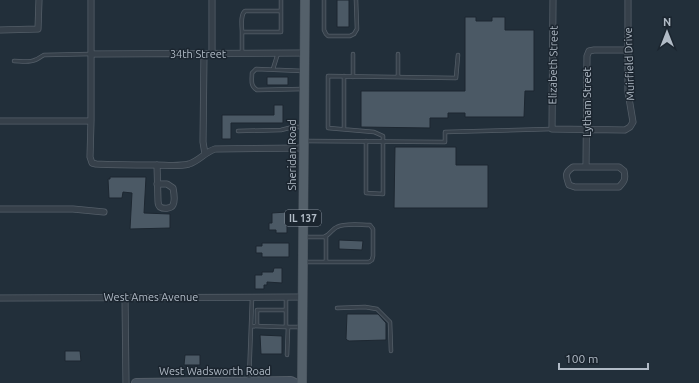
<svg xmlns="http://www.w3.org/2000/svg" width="699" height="383" font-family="Ubuntu,sans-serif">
<rect width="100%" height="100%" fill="#222f3a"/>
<path fill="#4b5965" stroke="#1d2731" d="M337,0H349V27H337Z
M465,17H476V21H492V17H505V30H534V91H525L524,117H465V113H448V118H430V128L361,127V91H465Z
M267,77H288V85H267Z
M274,105H283V123H231V139H222V115H274Z
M395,147H456V165H488V208H394Z
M110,177H146L144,213L170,214V228L130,229L132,193L123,192L122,198H109L108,179H110Z
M287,212V233H276V230H269V223H272V213Z
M339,240L363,241L362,250L339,249Z
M262,243H289V257H262V253H256V246H262Z
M274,268H282V283L267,282V285H264V289H255V275H262V272H273Z
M347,314H378L386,323V340L349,341L347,340L346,339Z
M260,335L282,336V354H261Z
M65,351H80L81,361H65Z
M185,355H200V365H184Z"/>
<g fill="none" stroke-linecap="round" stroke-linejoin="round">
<defs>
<path id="service" d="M281,0V32H242C242,26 240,15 245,11H281
M324,0V30L326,34L328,36H350L354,34L357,29L356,0
M242,32V54
M14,61C20,61 29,63 35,60C38,59 40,57 44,55L91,54
M273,69L278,53
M303,71L256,69L252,73C252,80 250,86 257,90L303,89
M344,76V129
M353,77V54
M398,77V54
M238,131L281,130L293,127H302
M306,141L445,142V132L552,129
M366,141V193L383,194V136L374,132L328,128V76L456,78L458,55
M326,236V262
M305,262H369L372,260L373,256V229L370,225C360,225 345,223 337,227C332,229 330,235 324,237H305
M337,308L365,307L377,309L390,322L391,351
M251,326L286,327V297
M257,326V310H286
M287,327H302
M287,355L288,327
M249,380L252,298"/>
<path id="minor" d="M212,0V54
M553,0L552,129L625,130L630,127L633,122L628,92V0
M0,30L38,29L39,0
M91,54L305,53
M204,54L203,142L205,154
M0,121H91V0
M91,121L90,157L92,163L96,164C116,165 135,165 155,165C166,165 177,167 189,164C199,161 205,152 215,149L304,148
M157,165L158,201C158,203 158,205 160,207C163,209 171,209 173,205C175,201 174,193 173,188L167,184H157
M573,167H619L624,171C626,179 624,182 619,187H575L569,185C566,176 564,173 573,167Z
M586,167L587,56L589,51L594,50H628
M0,209H73L104,212
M125,297L126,383
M0,298L303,297"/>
<path id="secondary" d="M136,383L291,381L295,383"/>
<path id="primary" d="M302,383L305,0"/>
</defs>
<use href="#service" stroke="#545e68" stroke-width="4.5"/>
<use href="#minor" stroke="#545e68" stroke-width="7"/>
<use href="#secondary" stroke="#545e68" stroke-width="10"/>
<use href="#primary" stroke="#424c56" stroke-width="10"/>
<use href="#service" stroke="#36404a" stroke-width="3"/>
<use href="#minor" stroke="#36404a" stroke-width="5.5"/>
<use href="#secondary" stroke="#44505d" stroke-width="8"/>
<use href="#primary" stroke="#54606a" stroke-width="9"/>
</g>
<g text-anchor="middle" stroke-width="3" stroke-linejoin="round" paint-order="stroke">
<rect fill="#1b252f" stroke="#848e99" stroke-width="1" x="285" y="210" width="36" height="16" rx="3"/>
<g font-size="10" font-weight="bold" fill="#b1bbc6">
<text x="303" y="222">IL 137</text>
</g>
<g font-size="11" fill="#b1bbc6" stroke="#1b252f">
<text x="198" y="58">34th Street</text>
<text transform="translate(629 64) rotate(-92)" y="4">Muirfield Drive</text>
<text transform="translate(553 65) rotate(-89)" y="4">Elizabeth Street</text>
<text transform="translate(587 102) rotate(-90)" y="4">Lytham Street</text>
<text transform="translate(292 155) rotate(-90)" y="4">Sheridan Road</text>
<text x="151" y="301">West Ames Avenue</text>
<text x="215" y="375">West Wadsworth Road</text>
</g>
</g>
<g transform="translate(667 32)" stroke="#1b252f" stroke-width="3" paint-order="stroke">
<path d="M0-3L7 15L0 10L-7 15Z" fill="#b1bbc6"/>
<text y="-6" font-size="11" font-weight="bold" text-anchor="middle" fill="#b1bbc6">N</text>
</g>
<path d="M559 363v6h89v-6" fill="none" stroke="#b1bbc6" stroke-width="2"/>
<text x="565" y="363" font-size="12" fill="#b1bbc6" stroke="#1b252f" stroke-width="3" paint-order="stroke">100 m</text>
</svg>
